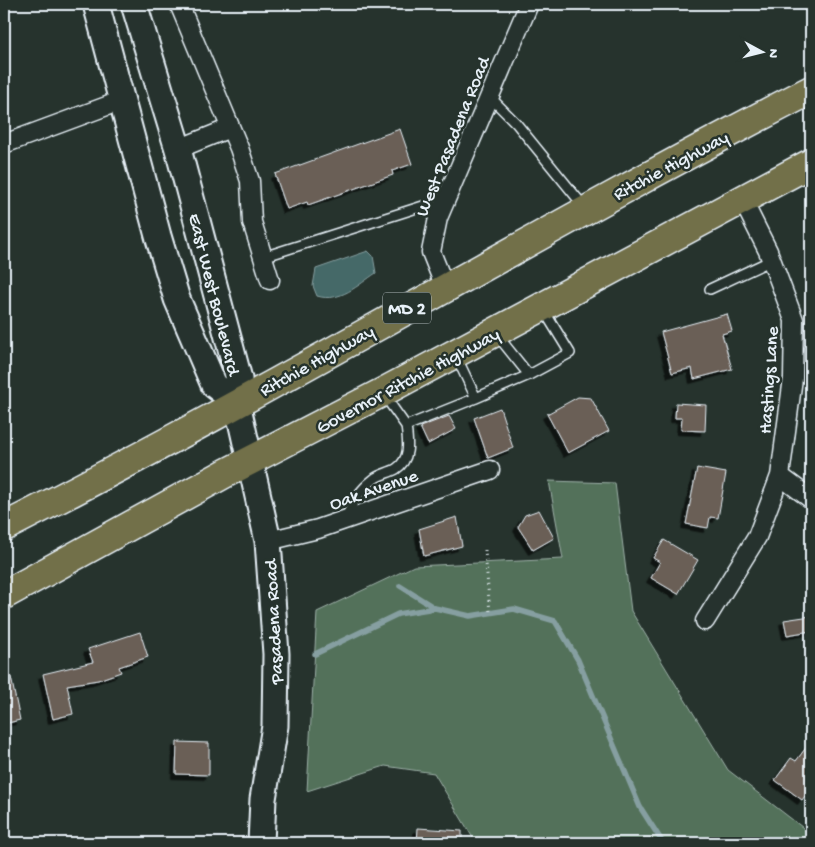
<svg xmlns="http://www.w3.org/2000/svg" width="815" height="847" font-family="'Gochi Hand',sans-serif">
<defs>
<filter id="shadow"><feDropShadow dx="-4.5" dy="4.5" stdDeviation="0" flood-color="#0009"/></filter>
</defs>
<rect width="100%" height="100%" fill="#26332d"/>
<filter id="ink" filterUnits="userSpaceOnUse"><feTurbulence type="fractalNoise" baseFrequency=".02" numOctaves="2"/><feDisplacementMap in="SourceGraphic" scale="10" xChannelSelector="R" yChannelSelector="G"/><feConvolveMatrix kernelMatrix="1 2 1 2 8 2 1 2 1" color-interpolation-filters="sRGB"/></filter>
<g filter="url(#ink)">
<path fill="#53715a" stroke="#9eb1a9" d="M549,481L615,483L631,611L728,770L811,834V843H476L434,773L385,766L307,791L317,612L414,566L563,559Z"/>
<path fill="#446967" stroke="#869fa1" d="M368,251L373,256L376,273C358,285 340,303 317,296L313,286L316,269Z"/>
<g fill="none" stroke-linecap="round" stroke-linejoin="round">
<path stroke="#869fa1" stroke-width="5.5" d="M400,586L435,608
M315,654L398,614L435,608L470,616L514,609L555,621L578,660L640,807L663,843"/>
</g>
<path fill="#6a5e56" stroke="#e8f1f8" filter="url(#shadow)" d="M400,129L412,164L392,171L393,175L308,205L307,202L287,209L275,174Z
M727,314L732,331L722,334L732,369L694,379L692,368L672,373L661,332Z
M578,397L591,398L609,431L568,453L547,414Z
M676,403L706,405L705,431L681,430L682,418H675Z
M500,408L513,448L488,458L474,418Z
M449,416L456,429L428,444L420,427Z
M697,468L726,473L718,518L710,517L708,528L686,524Z
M539,510L554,538L533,550L518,527L525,515Z
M457,517L462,546L424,556L419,529Z
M664,540L698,560L678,594L651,578L660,562L653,558Z
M811,616V631L787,635L784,620Z
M140,632L148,657L119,667L121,672L98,680L67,685L73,714L53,719L43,674L93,662L88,649Z
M11,677L20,720L4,724V678Z
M811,741V788L802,800L775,780L791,758L796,761Z
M177,742L209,743V775L176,774Z
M418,828L462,831V843H417Z"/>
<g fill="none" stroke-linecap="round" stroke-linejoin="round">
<defs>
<path id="service" d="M490,97L516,123L586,209
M263,257L423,206H444
M710,289L772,260
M497,335L529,375L570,353L543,309
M456,356L476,398L529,375
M384,395L406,426L476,398
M346,519C351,504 361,489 374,479C380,474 389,473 396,469C411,459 408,442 406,426"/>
<path id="minor" d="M179,4L239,148L250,181L252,222L270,280
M4,144L123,100
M178,149L230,128
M742,199L768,251L794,320L793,378L780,476L811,499
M445,287L431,252L438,218L529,4
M268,541L318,529L490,470
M705,621L757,537L780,476"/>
<path id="secondary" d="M96,4L158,236L177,299L214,385L237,403
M134,4L178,149L239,379L237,403L268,541L276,654L275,726L263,799L261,843"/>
<path id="trunk" d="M4,527C277,389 539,230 811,90
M4,595L226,473L383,392L811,163"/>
</defs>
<use href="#service" stroke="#e8f1f8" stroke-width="12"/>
<use href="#minor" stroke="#e8f1f8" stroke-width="21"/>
<use href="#secondary" stroke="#e8f1f8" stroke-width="29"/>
<use href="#trunk" stroke="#e8f1f8" stroke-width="31"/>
<path stroke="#e8f1f8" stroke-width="3" stroke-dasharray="1 4" stroke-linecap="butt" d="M485,550L490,613"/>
<use href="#service" stroke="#26332d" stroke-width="9"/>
<use href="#minor" stroke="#26332d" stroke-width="18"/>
<use href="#secondary" stroke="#26332d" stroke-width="25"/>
<use href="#trunk" stroke="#726f4a" stroke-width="28"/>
</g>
</g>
<g text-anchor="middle" stroke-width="5" stroke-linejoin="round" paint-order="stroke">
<rect fill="#26332d" stroke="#aeb8bb" stroke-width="1" x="383" y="292.5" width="48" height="31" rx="4"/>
<g font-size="18" font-weight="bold" fill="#e8f1f8">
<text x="407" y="314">MD 2</text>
</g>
<g font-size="19" fill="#e8f1f8" stroke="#26332d">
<text transform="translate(451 136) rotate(-68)" y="7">West Pasadena Road</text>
<text transform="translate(670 164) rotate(-28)" y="7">Ritchie Highway</text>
<text transform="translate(216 294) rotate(76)" y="7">East West Boulevard</text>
<text transform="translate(316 359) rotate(-29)" y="7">Ritchie Highway</text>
<text transform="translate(407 379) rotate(-28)" y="7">Governor Ritchie Highway</text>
<text transform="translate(767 380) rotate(-86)" y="7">Hastings Lane</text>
<text transform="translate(373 488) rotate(-19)" y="7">Oak Avenue</text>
<text transform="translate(272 622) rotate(-93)" y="7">Pasadena Road</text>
</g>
</g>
<rect width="815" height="847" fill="none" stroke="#26332d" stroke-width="20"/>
<rect x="10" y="10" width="795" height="827" fill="none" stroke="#e8f1f8" stroke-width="2" filter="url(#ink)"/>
<g transform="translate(762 52) rotate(97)" stroke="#26332d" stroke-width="4" paint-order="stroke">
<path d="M0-4L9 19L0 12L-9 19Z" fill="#e8f1f8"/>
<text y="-8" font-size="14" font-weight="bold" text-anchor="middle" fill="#e8f1f8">N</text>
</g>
</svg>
